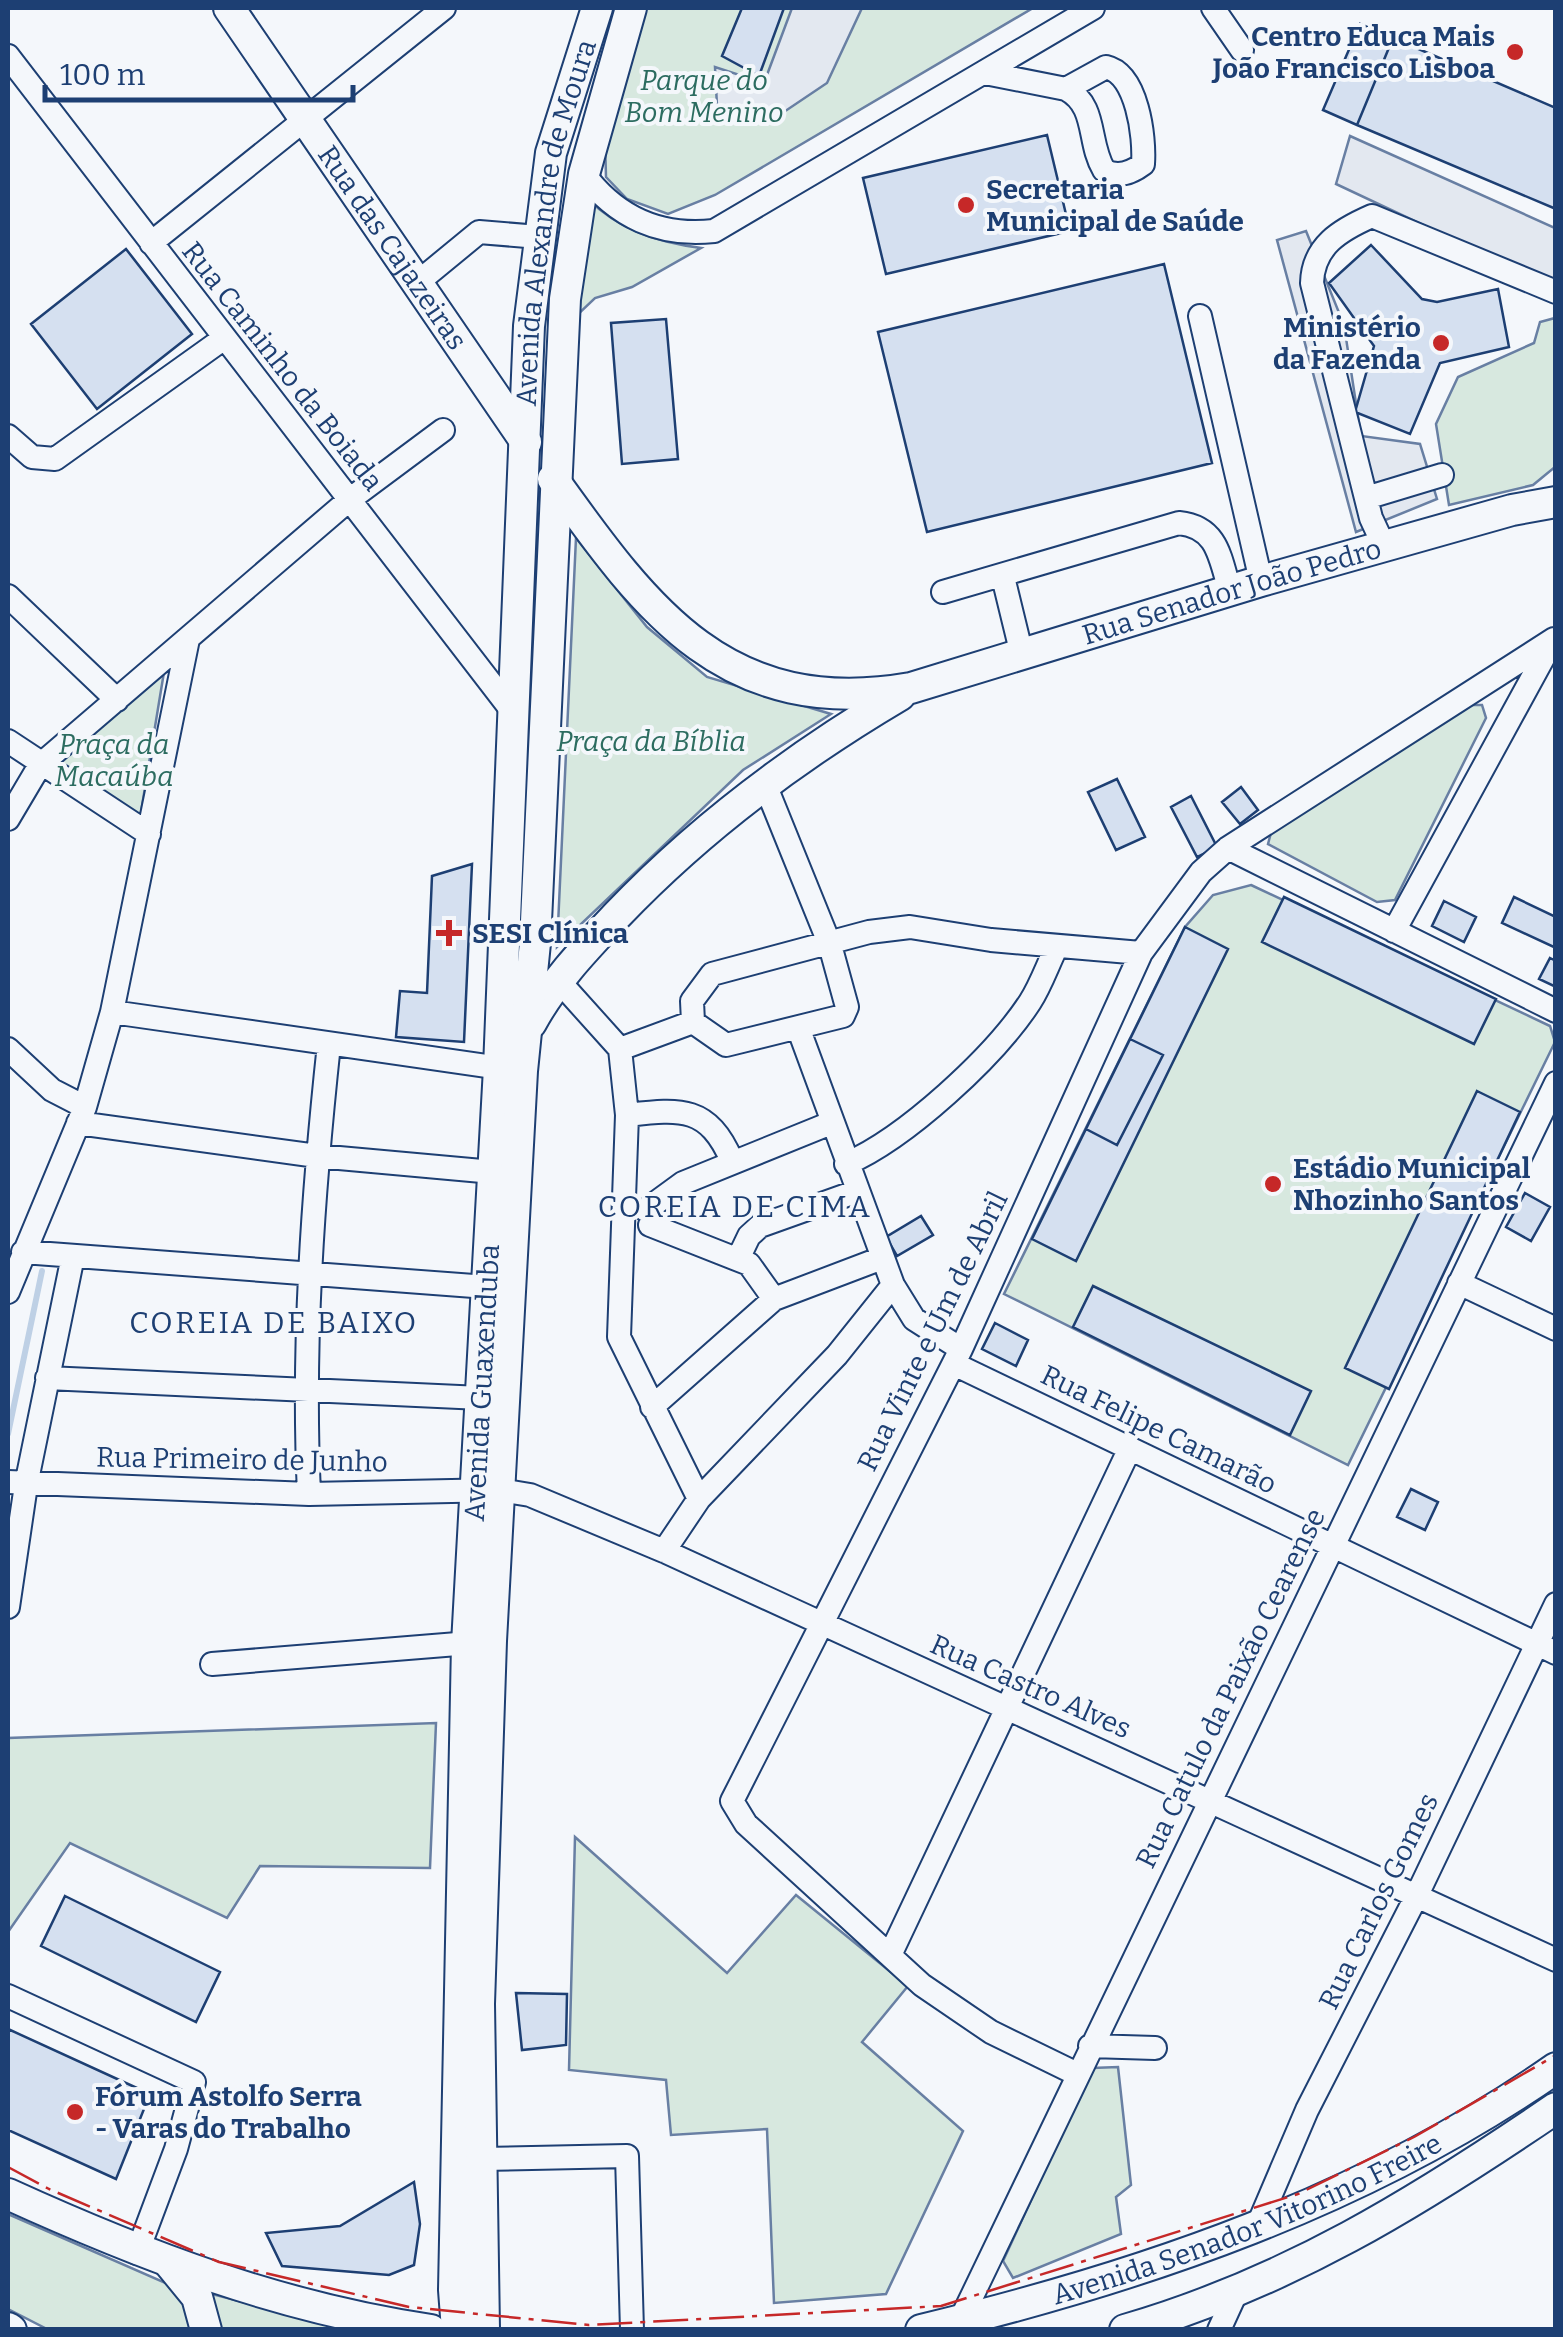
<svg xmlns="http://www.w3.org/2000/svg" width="1563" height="2337" font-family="Bitter,serif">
<rect width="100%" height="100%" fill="#f4f7fb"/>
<path fill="#d7e8df" stroke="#687fa3" stroke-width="2.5" d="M642,8H1033L715,195L668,214L627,199L606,177L605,140Z
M587,198C619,230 657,242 701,248L632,287L595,298L572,320Z
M1555,318V467L1533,485L1449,505L1436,424L1458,377L1534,343L1540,322Z
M576,538L647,627L707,677L831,714L743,770L557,947Z
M164,672L140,818L52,763Z
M1469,705H1482L1486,718L1395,900L1377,902L1268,844L1272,829Z
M1251,885L1550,1026L1555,1042L1348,1465L1004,1294L1185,927L1213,895Z
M436,1723L430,1868L260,1866L227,1918L70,1843L8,1932V1738Z
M575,1837L727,1973L796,1895L908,1986L862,2042L963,2131L886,2294L774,2303L767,2129L671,2135L666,2080L569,2070Z
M1118,2067L1131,2185L1116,2197L1121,2234L1013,2278L1003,2261L1092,2068Z
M8,2214L168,2284L181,2295L197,2329H47L8,2309Z
M212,2294L346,2329H218Z"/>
<path fill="#e3e8f0" stroke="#687fa3" stroke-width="2.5" d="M792,8H862L827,83L769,122L717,106L715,67L764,83Z
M1350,136L1555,228V287L1336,184Z
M1306,231L1344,325L1361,436L1420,444L1437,499L1356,532L1277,240Z"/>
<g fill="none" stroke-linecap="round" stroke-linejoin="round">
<path stroke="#bed0e5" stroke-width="6" d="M8,1434L42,1271"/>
</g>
<path fill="#d5e0f0" stroke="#1d3f73" stroke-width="2.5" d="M742,8H784L759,76L722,56Z
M1360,24L1393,38L1357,125L1323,110Z
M1393,38L1556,108V209L1357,125Z
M1047,135L1070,231L886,274L863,178Z
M1371,245L1422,299L1437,302L1498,289L1509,347L1440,363L1410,434L1355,412L1374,346L1329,283Z
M126,249L192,334L97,409L31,324Z
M1164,264L1212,463L927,532L878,332Z
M666,319L678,459L622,464L611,323Z
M1117,779L1145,837L1116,850L1088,792Z
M1241,787L1258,810L1240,824L1222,802Z
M1191,796L1217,847L1197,857L1171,807Z
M472,864L464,1042L396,1037L400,991L427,993L432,876Z
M1284,897L1496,999L1474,1044L1262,942Z
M1514,897L1556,917V948L1502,923Z
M1444,901L1476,917L1464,942L1432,926Z
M1185,927L1228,949L1076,1261L1032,1239Z
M1550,958L1556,961V987L1539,979Z
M1130,1039L1163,1055L1117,1145L1086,1129Z
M1477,1091L1520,1112L1389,1389L1345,1368Z
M1525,1193L1550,1207L1531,1241L1506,1227Z
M921,1216L933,1235L897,1256L886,1237Z
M1093,1286L1311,1391L1290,1435L1073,1327Z
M995,1323L1028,1340L1016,1366L982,1349Z
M1411,1489L1438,1502L1425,1530L1397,1517Z
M65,1896L220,1972L196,2022L41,1946Z
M516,1993L567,1994L566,2045L522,2050Z
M8,2029L150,2094L116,2179L8,2130Z
M414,2182L420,2224L414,2265L389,2275L282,2266L266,2233L340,2226Z"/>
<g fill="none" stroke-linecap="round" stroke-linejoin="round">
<defs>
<path id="minor" d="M1213,8L1242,50
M8,56L513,712
M985,73L1066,89C1098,106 1087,142 1104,170C1117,178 1131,173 1143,164C1145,136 1137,74 1106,67L1066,89
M584,174C616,217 660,237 714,231L1093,8
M151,243L444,8
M417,283L479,232L539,237
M1200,316L1261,581
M8,436L32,457L55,459L223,339
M1366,498L1442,475
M1384,546L1371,518L1312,283C1313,246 1340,230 1372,216L1556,292
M1003,577L1022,655
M943,592L1179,523C1218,527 1220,558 1230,591
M8,596L117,700
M8,741L149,834
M8,819L40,765L349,500L443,430
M1228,848L1556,1011
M1394,931L1553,640
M558,980L620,1049L627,1115L619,1337L699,1499L664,1551
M112,1012L515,1070
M693,1022L726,1045L843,1016L847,1007L830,945L764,782
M799,1030L893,1285L914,1319L961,1349
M8,1049L52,1090L85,1107
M620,1049L693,1022L692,1001L712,974L869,932L910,927L991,940L1141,953
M627,1115C680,1109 708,1105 732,1161
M78,1123L317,1156L493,1172
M846,1164C906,1138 994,1057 1030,1002C1041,985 1048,964 1057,946
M646,1210L683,1183L831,1123
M650,1225L749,1264L774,1299
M23,1252L487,1287
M738,1259L749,1236L760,1226L858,1191
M1459,1283L1556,1329
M8,1292L85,1107L112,1012L188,639
M954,1364L1556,1653
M47,1378L481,1398
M652,1407L774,1299L882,1258
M8,1482L309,1494L499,1490L530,1495L664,1551L1556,1960
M309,1494C302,1343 313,1193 329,1044
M699,1499L837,1355L893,1285
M8,1607L26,1485L73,1256
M212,1664L482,1642
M891,1953L1130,1448
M8,1996L194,2082L176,2149L137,2253
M1090,2046L1155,2048
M1077,2074L991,2032L922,1985L746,1824L732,1801L961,1349L1141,953L1201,872L1228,848L1554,639
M481,2159L627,2156L632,2330
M1257,2227L1307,2110L1417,1895L1556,1604
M961,2319L1556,1083
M1219,2330L1235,2295"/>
<g id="major">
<path id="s1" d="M229,8L526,442"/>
<path id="s2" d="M553,479C648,612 727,720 911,688L1261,581L1512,510L1556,502"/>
<path d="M531,1023C553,982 585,949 617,915C701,827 795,757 900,695"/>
<path d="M8,2194C144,2256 281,2308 431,2330"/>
<path d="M170,2264L197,2297L206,2330"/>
<path d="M8,2328L11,2330"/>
<path id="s3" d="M457,2330L454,2290L467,1644L499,1068L529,326L551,153L597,8"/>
<path d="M484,2330L479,2004L491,1641L522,1071L535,943L565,299L584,174L631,8"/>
<path id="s4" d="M921,2330C1145,2276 1365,2201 1556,2068"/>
<path d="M1125,2330C1287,2283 1418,2202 1556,2108"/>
</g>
</defs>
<use href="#minor" stroke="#1d3f73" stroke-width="26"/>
<use href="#major" stroke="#1d3f73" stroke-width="34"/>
<use href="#minor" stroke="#f4f7fb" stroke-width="22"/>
<use href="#major" stroke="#f4f7fb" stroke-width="30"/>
<path stroke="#c62828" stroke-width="2.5" stroke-dasharray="35 8 5 8" stroke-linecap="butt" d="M8,2167L49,2189L219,2262L409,2307L589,2325L941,2306L1298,2194L1414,2137L1556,2055"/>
</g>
<g fill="#c62828" stroke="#f4f7fb" stroke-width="4">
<circle cx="1515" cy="52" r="10"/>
<circle cx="966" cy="205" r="10"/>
<circle cx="1441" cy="343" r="10"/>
<path d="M444 918h10v10h10v10h-10v10h-10v-10h-10v-10h10z"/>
<circle cx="1273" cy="1184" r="10"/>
<circle cx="75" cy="2112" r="10"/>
</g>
<g text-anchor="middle" stroke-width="8" stroke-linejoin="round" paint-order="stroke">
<g font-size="28" font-weight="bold" fill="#1d3f73" stroke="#f4f7fb" text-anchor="start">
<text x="1495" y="46" text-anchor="end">Centro Educa Mais<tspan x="1495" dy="32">João Francisco Lisboa</tspan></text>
<text x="986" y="199">Secretaria<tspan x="986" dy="32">Municipal de Saúde</tspan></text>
<text x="1421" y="337" text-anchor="end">Ministério<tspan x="1421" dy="32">da Fazenda</tspan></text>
<text x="472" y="943">SESI Clínica</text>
<text x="1293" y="1178">Estádio Municipal<tspan x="1293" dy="32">Nhozinho Santos</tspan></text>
<text x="95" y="2106">Fórum Astolfo Serra<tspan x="95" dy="32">- Varas do Trabalho</tspan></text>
</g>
<g font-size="28" font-style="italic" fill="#2c6c60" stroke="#f4f7fb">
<text x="704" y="90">Parque do<tspan x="704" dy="32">Bom Menino</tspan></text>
<text x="651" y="751">Praça da Bíblia</text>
<text x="114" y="754">Praça da<tspan x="114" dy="32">Macaúba</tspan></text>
</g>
<g font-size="28" fill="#1d3f73" stroke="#f4f7fb">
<text dy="10" stroke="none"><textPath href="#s3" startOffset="2112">Avenida Alexandre de Moura</textPath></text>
<text dy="10" stroke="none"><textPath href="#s1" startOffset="290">Rua das Cajazeiras</textPath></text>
<text transform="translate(283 366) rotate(52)" y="10">Rua Caminho da Boiada</text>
<text dy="10" stroke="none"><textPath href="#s2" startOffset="780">Rua Senador João Pedro</textPath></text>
<text transform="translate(932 1331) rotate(-64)" y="10">Rua Vinte e Um de Abril</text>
<text dy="10" stroke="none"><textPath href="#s3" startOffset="948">Avenida Guaxenduba</textPath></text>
<text transform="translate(1159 1429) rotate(26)" y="10">Rua Felipe Camarão</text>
<text transform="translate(242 1459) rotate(1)" y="10">Rua Primeiro de Junho</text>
<text transform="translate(1031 1686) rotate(24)" y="10">Rua Castro Alves</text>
<text transform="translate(1230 1688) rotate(-64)" y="10">Rua Catulo da Paixão Cearense</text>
<text transform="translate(1378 1901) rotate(-64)" y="10">Rua Carlos Gomes</text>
<text dy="10" stroke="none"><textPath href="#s4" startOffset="345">Avenida Senador Vitorino Freire</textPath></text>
</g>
<g font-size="30" letter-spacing="2.5" fill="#1d3f73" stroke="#f4f7fb">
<text x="735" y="1217">COREIA DE CIMA</text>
<text x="274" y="1333">COREIA DE BAIXO</text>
</g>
</g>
<rect width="1563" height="2337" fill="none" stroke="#1d3f73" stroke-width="20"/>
<path d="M45 85v15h308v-15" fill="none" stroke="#1d3f73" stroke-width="5"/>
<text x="60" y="85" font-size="30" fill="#1d3f73" stroke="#f4f7fb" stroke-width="8" paint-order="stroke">100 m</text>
</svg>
